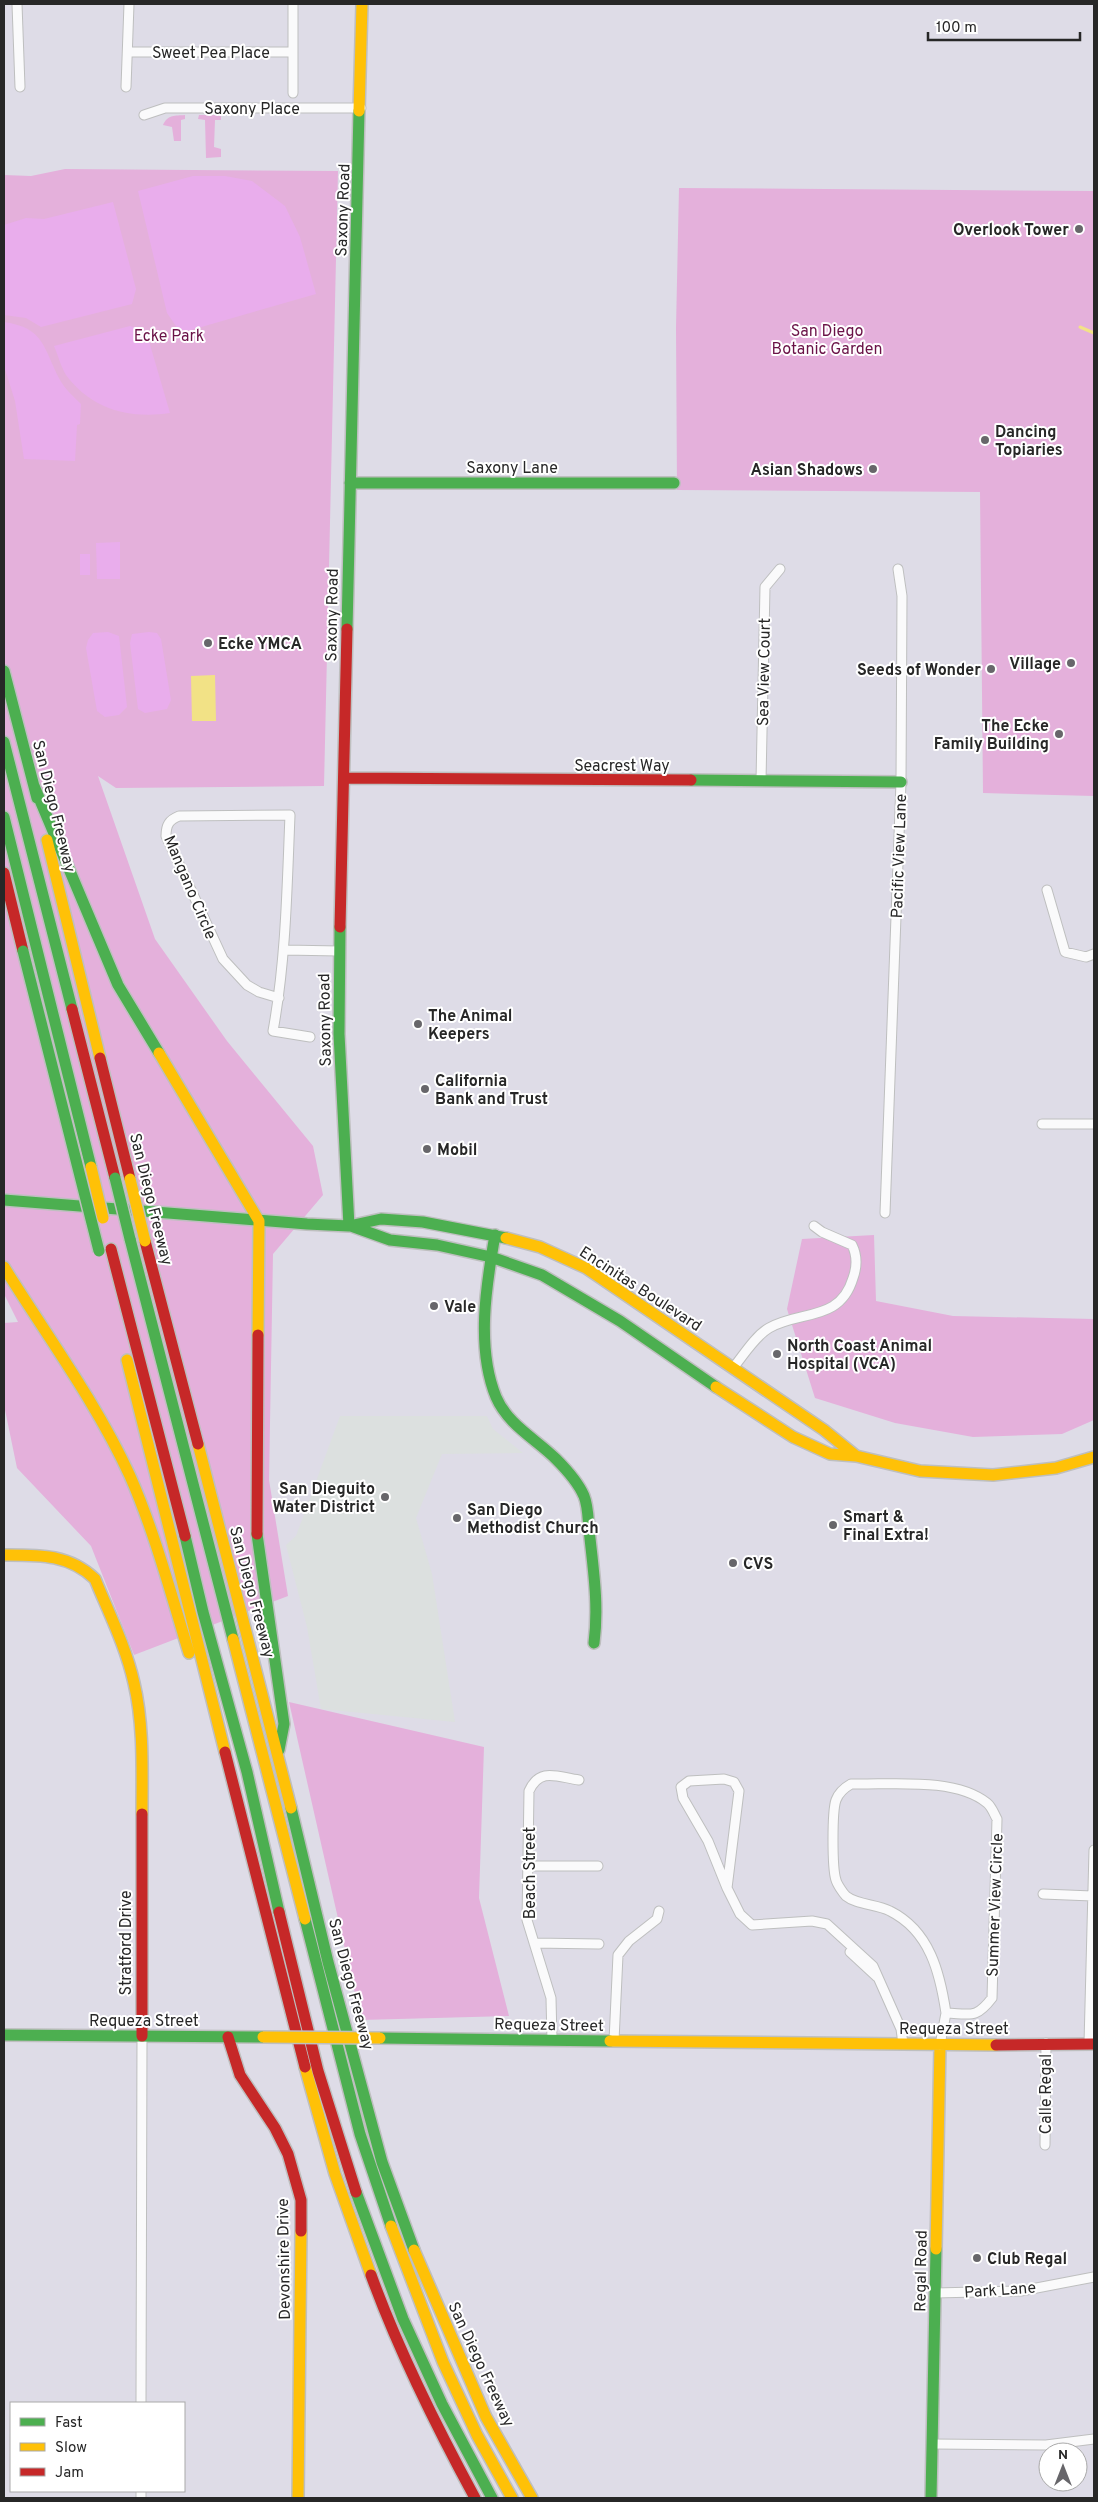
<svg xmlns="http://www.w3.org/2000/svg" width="1098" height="2502" font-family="Overpass,sans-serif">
<rect width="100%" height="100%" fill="#dedce7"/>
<path fill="#dce0df" d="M340,1416H487L493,1429L523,1453L442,1454L416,1518L432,1574L455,1722L321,1709L307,1627L286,1545L296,1536Z"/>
<path fill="#e4b0db" d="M185,115V119L181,120V141H174L172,127L163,125C168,114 175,116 185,115Z
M199,115H221V120H215L214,147L221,149V157L206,158L205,120L198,119Z
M65,169L338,171L324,786L116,788L98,776L155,939L227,1041L313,1146L323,1195L273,1254L269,1480L288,1596L134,1655L91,1546L17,1468L4,1405V1323L18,1322L4,1294V175L31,176Z
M679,188L1094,191V796L983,793L980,492L677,490L676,328Z
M874,1235L876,1301L953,1316L1094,1319V1420L1062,1434L973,1437L895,1423L815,1398L787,1309L802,1239Z
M289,1702L484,1747L479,1898L509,2016L361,2020Z"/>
<path fill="#e9adec" d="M193,176H225L252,181L285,206L300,237L316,294L184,332L178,329L167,313L138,191Z
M113,202L136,289L132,304L41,327L26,318L4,315V225L26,218L44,219Z
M4,322C45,328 43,348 60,380C65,389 73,396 81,404L80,424L77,425L75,461L24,459L15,401L4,366Z
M130,326L146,331L170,413C130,419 92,410 66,375C61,367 58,355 54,346Z
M120,542V579H97L96,543Z
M80,554H90V575H80Z
M108,632L119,636L127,707L119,715L105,717L97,711L86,648L88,640L93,633Z
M149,632L157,633L161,639L171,700L167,709L145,713L138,709L130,643L132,634Z"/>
<path fill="#f2e286" d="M215,675L216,721H192L191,676Z"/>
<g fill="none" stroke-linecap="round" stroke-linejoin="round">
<path stroke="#f2e286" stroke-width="3" d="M1080,327L1094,333"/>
<defs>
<path id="street" d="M17,4L20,87
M293,4V93
M129,52H293
M126,87L129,4
M144,115L165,108H361
M761,781L765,587L780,569
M1047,890L1065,952L1086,957L1094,954
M285,950L339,951
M279,998L259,992L247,985L223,959L166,836C166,825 169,820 179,816L290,815C287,888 286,959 273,1031L310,1037
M1042,1124H1094
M885,1213L901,782L902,596L898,569
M733,1368C743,1356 755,1336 769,1328C801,1310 840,1322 853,1278C857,1267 857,1255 852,1245L822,1232L814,1226
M724,1779L734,1782L739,1791L727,1888L708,1841L683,1798L681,1787L689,1781Z
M851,1784C891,1785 955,1777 987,1803C992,1807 994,1814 997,1819L992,1998C976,2019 971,2014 946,2013C940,1973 930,1931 890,1911C877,1904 857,1905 846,1896C843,1893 837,1884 836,1880C832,1868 832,1811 836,1800C839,1792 844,1788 851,1784Z
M528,1866H598
M727,1888L740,1914L752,1925L812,1921L827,1924L873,1966L901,2029L903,2044
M1043,1894L1092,1896
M534,1943L599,1944
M850,1952L877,1977
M552,2040L551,1998L527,1920L529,1791C540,1767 557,1777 579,1780
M614,2041L618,1955L629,1941L657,1919L659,1911
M1089,2044L1094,1850
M940,2045L946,2013
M1045,2145L1046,2043
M935,2293L1021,2291L1094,2277
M141,2403L142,2036
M933,2444L1046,2445L1094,2439
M141,2498V2491"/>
<path id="fast" d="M350,483H674
M347,629L359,111
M4,671L37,798
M4,742L72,1009
M691,780L901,782
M34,786L118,985L159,1053
M4,817L91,1167
M340,927L339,1034L349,1226
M4,1200L307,1224L349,1226L381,1219L423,1222L506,1238
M351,1226L390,1240L437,1245L491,1257L542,1275L620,1321L716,1387
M495,1235C486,1286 476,1348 496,1397C508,1425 536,1439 556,1459C567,1470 578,1482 584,1496C588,1506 588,1518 589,1529C593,1568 599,1604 594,1643
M130,1239L233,1639
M257,1534L284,1724L279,1750
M185,1536L203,1612L247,1772L279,1912
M291,1808L328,1962L382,2162L414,2250
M305,1919L360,2134L391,2226
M4,2035L263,2037
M380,2038L610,2041
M356,2192L403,2319L442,2404L492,2498
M931,2498L936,2249"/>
<path id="slow" d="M359,111L362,4
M47,840L100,1058
M159,1053L259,1221L258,1335
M506,1238L540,1247L586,1268L824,1430L856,1456
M4,1267C47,1336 96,1402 130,1476C155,1533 171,1594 189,1653
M127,1360L225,1752
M716,1387L793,1437L830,1454L856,1456L920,1471L993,1475L1056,1468L1094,1457
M198,1444L291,1808
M4,1555C39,1555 69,1554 95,1579C109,1613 126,1647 134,1683C144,1725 142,1771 142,1814
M233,1639L305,1919
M610,2041L996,2045
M305,2067L335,2174L371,2275
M391,2226L443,2362L477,2435L512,2498
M936,2249L940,2045
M414,2250L486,2417L532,2498
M298,2498L301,2231"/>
<path id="jam" d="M344,778L691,780
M4,873L23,951
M340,927L347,629
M72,1009L115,1178
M100,1058L130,1179
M145,1241L198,1444
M111,1249L185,1536
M257,1534L258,1335
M225,1752L305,2067
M142,1814V2036
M279,1912L318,2071L356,2192
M228,2037L240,2075L275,2128L288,2154L301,2200V2231
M996,2045L1094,2044
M371,2275C399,2352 436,2426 475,2498"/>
</defs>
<use href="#street" stroke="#bebfbf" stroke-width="11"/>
<use href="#fast" stroke="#bebfbf" stroke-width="14"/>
<use href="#slow" stroke="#bebfbf" stroke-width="14"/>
<use href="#jam" stroke="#bebfbf" stroke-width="14"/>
<use href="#street" stroke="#fafafb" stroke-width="9"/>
<use href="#fast" stroke="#4caf50" stroke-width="11"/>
<use href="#slow" stroke="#ffc107" stroke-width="11"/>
<use href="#jam" stroke="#c62828" stroke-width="11"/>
<defs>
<path id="fast-bridge" d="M23,951L99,1251
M115,1178L130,1239"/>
<path id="slow-bridge" d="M91,1167L103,1218
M130,1179L145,1241
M263,2037L380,2038"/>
</defs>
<use href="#fast-bridge" stroke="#bebfbf" stroke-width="14" stroke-linecap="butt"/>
<use href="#slow-bridge" stroke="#bebfbf" stroke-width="14" stroke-linecap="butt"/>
<use href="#fast-bridge" stroke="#4caf50" stroke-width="11"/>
<use href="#slow-bridge" stroke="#ffc107" stroke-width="11"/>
</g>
<g fill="#67666a" stroke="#fff" stroke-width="2">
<circle cx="1079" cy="229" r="5"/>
<circle cx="985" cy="440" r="5"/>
<circle cx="873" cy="469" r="5"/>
<circle cx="208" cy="643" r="5"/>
<circle cx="1071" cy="663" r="5"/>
<circle cx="991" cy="669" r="5"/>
<circle cx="1059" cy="734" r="5"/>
<circle cx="418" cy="1024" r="5"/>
<circle cx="425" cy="1089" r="5"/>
<circle cx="427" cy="1149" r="5"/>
<circle cx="434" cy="1306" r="5"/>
<circle cx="777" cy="1354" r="5"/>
<circle cx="385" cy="1497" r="5"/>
<circle cx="457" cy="1518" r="5"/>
<circle cx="833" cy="1525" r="5"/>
<circle cx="733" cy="1563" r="5"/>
<circle cx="977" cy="2258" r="5"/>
</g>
<g text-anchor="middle" stroke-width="4" stroke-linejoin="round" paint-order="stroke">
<g font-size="16" fill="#272727" stroke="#fff">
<text x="211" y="58">Sweet Pea Place</text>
<text x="252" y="114">Saxony Place</text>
<text transform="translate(342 210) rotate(-88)" y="6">Saxony Road</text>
<text x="512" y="473">Saxony Lane</text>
<text transform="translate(331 615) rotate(-89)" y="6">Saxony Road</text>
<text transform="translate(763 672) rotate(-89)" y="6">Sea View Court</text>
<text x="622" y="771">Seacrest Way</text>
<text transform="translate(55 806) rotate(76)" y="6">San Diego Freeway</text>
<text transform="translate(898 856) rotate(-88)" y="6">Pacific View Lane</text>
<text transform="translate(191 887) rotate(67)" y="6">Mangano Circle</text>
<text transform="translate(324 1020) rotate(-91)" y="6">Saxony Road</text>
<text transform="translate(152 1199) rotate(76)" y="6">San Diego Freeway</text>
<text transform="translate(641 1288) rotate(33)" y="6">Encinitas Boulevard</text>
<text transform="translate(253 1592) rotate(75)" y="6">San Diego Freeway</text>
<text transform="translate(529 1873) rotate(-90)" y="6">Beach Street</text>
<text transform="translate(994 1905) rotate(-88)" y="6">Summer View Circle</text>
<text transform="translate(125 1943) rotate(-90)" y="6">Stratford Drive</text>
<text transform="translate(352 1984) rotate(75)" y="6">San Diego Freeway</text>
<text x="144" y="2026">Requeza Street</text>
<text transform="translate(549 2024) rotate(1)" y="6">Requeza Street</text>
<text x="954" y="2034">Requeza Street</text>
<text transform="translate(1045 2094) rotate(-90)" y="6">Calle Regal</text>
<text transform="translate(283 2259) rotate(-91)" y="6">Devonshire Drive</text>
<text transform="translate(920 2271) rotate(-89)" y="6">Regal Road</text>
<text transform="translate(1000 2289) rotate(-4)" y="6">Park Lane</text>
<text transform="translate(482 2364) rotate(65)" y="6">San Diego Freeway</text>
</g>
<g font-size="16" font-weight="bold" fill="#272727" stroke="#fff" text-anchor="start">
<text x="1069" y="235" text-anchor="end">Overlook Tower</text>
<text x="995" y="437">Dancing<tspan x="995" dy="18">Topiaries</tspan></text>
<text x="863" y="475" text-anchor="end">Asian Shadows</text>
<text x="218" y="649">Ecke YMCA</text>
<text x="1061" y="669" text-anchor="end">Village</text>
<text x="981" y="675" text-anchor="end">Seeds of Wonder</text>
<text x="1049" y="731" text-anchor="end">The Ecke<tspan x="1049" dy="18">Family Building</tspan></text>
<text x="428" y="1021">The Animal<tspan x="428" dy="18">Keepers</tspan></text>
<text x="435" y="1086">California<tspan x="435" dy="18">Bank and Trust</tspan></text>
<text x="437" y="1155">Mobil</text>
<text x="444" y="1312">Vale</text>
<text x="787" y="1351">North Coast Animal<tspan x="787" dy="18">Hospital (VCA)</tspan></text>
<text x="375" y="1494" text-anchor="end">San Dieguito<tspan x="375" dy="18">Water District</tspan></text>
<text x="467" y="1515">San Diego<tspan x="467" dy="18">Methodist Church</tspan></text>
<text x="843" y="1522">Smart &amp;<tspan x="843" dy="18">Final Extra!</tspan></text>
<text x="743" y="1569">CVS</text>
<text x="987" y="2264">Club Regal</text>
</g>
<g font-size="16" fill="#6a1247" stroke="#fff">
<text x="827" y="336">San Diego<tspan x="827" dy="18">Botanic Garden</tspan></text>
<text x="169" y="341">Ecke Park</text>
</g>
</g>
<rect width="1098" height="2502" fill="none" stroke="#272727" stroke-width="10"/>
<rect x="10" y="2402" width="175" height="90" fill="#ffffff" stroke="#a9a9a9"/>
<rect x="20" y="2418" width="25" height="8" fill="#4caf50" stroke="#a9a9a9"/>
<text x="55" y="2427" font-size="15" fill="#272727">Fast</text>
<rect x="20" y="2443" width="25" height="8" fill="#ffc107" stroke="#a9a9a9"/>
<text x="55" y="2452" font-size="15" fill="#272727">Slow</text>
<rect x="20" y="2468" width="25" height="8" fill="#c62828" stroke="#a9a9a9"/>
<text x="55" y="2477" font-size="15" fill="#272727">Jam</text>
<g transform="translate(1063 2467)"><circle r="24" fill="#ffffff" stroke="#a9a9a9"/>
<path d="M0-4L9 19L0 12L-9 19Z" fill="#67666a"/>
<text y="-8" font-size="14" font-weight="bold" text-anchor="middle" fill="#272727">N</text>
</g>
<path d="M928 32v8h152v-8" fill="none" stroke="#272727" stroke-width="2.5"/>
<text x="936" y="32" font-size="15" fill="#272727" stroke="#ffffff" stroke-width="4" paint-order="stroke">100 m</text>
</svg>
